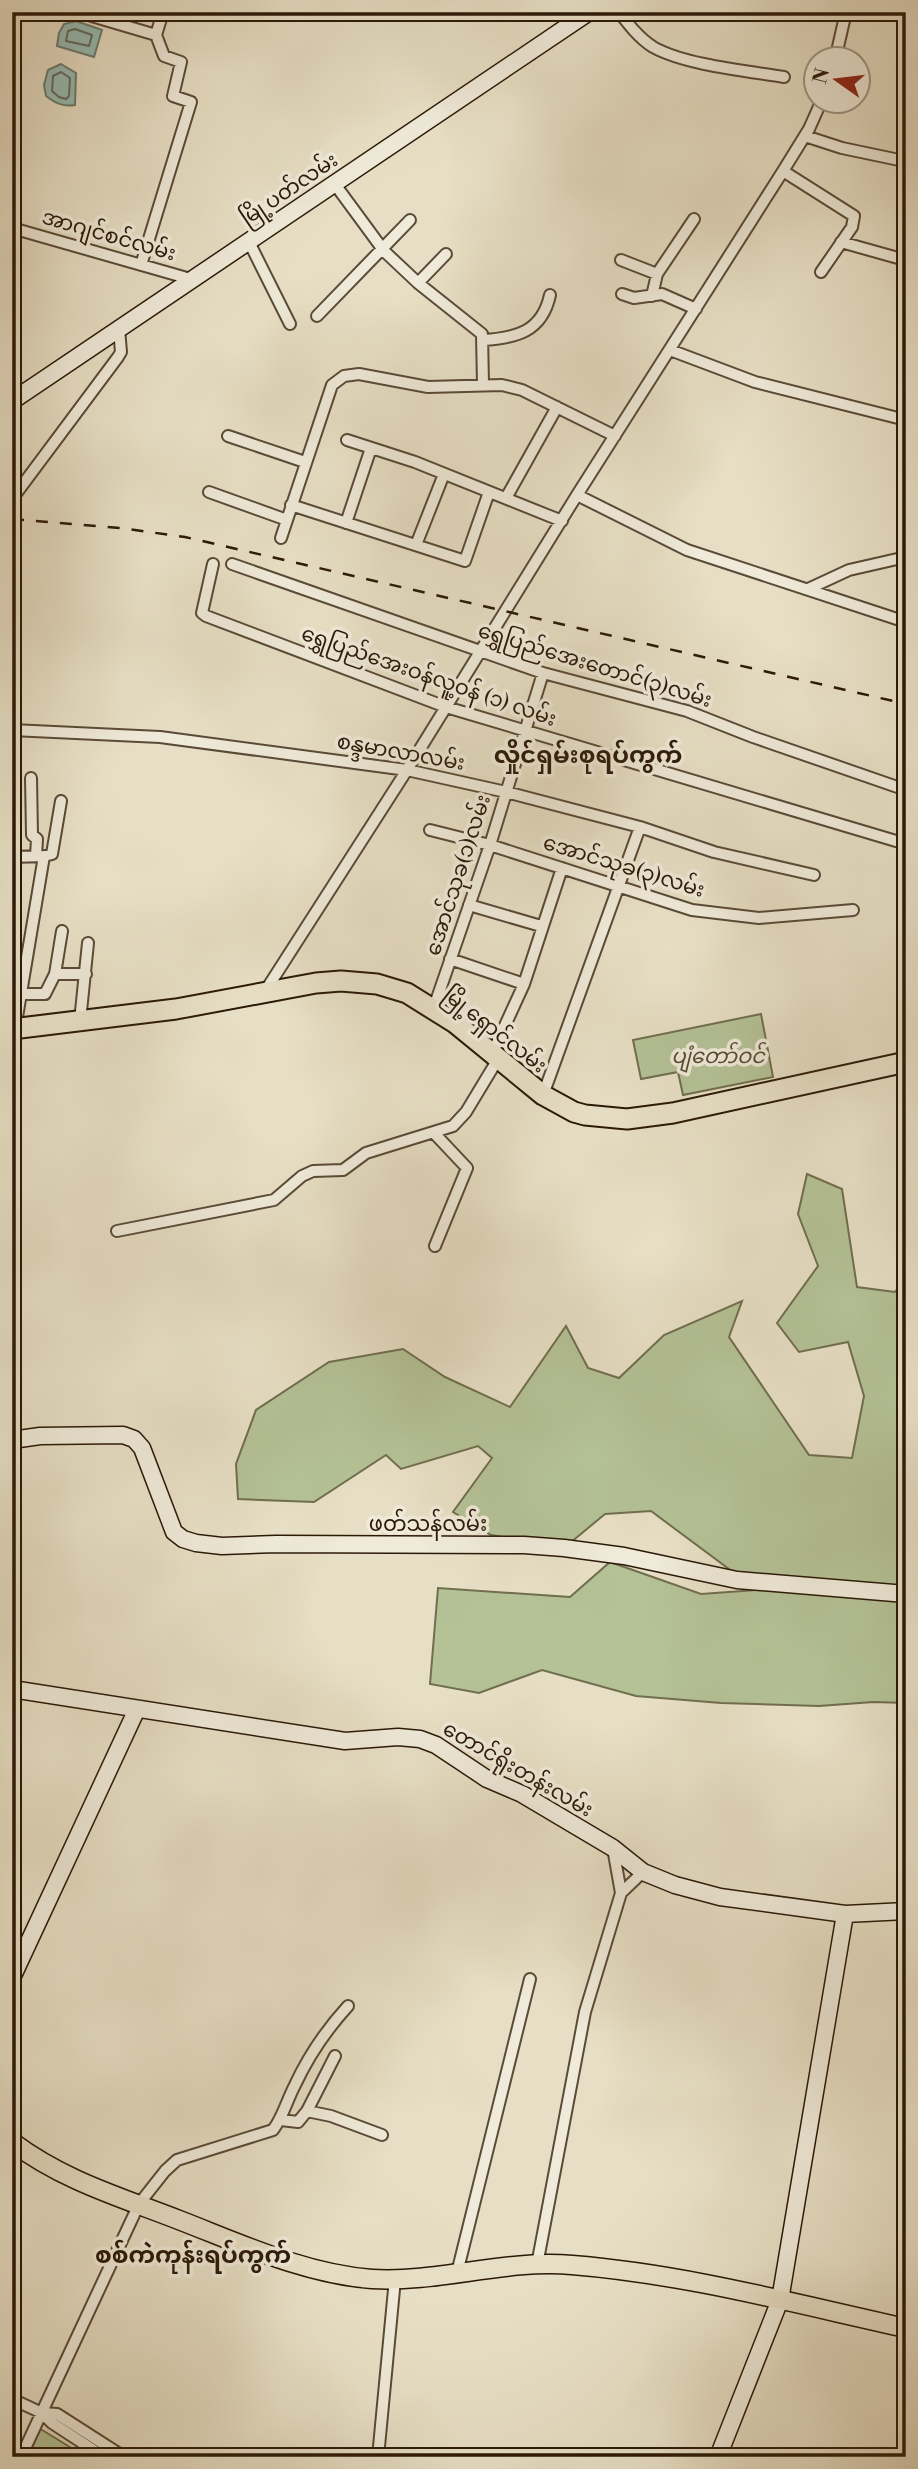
<svg xmlns="http://www.w3.org/2000/svg" width="918" height="2469" font-family="'Libre Bodoni','Noto Sans Myanmar',serif">
<rect width="100%" height="100%" fill="#e7dfc5"/>
<filter id="stains"><feTurbulence type="fractalNoise" baseFrequency=".00286" numOctaves="4"/><feColorMatrix values="0 0 0 0 .2 0 0 0 0 .09 0 0 0 0 .02 0 0 0 .5 -.17"/></filter>
<radialGradient id="worn" r=".72"><stop offset=".6" stop-color="#630" stop-opacity="0"/><stop offset="1" stop-color="#630" stop-opacity=".3"/></radialGradient>
<path fill="#b4c296" stroke="#706e4f" stroke-width="2" d="M761,1014L773,1077L683,1095L678,1072L641,1079L633,1040Z
M807,1174L842,1189L857,1287L895,1292L906,1277V1703L873,1702L819,1706L721,1703L636,1696L542,1670L479,1693L430,1684L438,1588L570,1597L610,1562L701,1594L757,1590L651,1511L605,1514L564,1548L491,1535L453,1512L492,1458L478,1446L401,1469L386,1455L314,1502L238,1499L236,1464L256,1410L329,1362L403,1349L445,1377L510,1407L566,1326L588,1368L619,1378L664,1335L742,1301L729,1337L809,1455L852,1458L864,1396L848,1342L799,1352L777,1323L818,1266L798,1214Z
M39,2428L86,2457H27Z"/>
<path fill="#97bcb5" stroke="#6c7b70" stroke-width="2" d="M76,21L102,30L94,57L57,46L59,33L64,24Z
M61,64L76,73L75,105C63,107 55,103 46,96L44,85L48,70Z"/>
<g fill="none" stroke-linecap="round" stroke-linejoin="round">
<path stroke="#616a5e" stroke-width="2" d="M75,29L92,35L89,46L66,41L68,31Z
M61,72L70,78L69,96L66,99L59,97L52,91L53,76Z"/>
<defs>
<path id="street" d="M78,12L156,35
M619,12C629,25 639,38 653,47C685,65 747,71 784,77
M835,60L846,12
M805,136L842,148L904,161
M783,171L854,216L852,227L821,272
M334,183L384,251L418,283L482,334L483,384
M12,228L194,280
M249,242L290,324
M841,242L898,258
M621,260L657,274L652,296
M141,265L191,102L173,96L181,62L164,56L156,35L163,12
M657,274L694,219
M418,283L446,254
M622,294L634,298L662,294L696,309
M317,316L410,220
M483,340C516,338 542,332 550,295
M670,350L755,382L906,420
M228,436L305,462
M347,440L415,462L562,521
M209,492L287,520
M577,495L687,550L906,622
M506,498L557,407
M12,499L118,357L121,352L119,329
M291,505L465,561L489,492
M346,523L371,448
M281,538L332,385L344,376L359,374L428,387L502,385L522,390L615,436
M416,545L444,474
M213,564L202,613L206,616L446,707L896,841
M232,564L543,673L687,711L753,737L906,790
M808,589L849,570L906,557
M12,730L160,737L407,770L506,792L640,827L714,852L814,875
M31,778L32,835L37,839L36,856
M430,830L490,845L692,910L759,918L853,910
M12,857L44,856L52,854L61,801
M469,905L541,926
M450,959L524,984
M55,974H86
M264,993L407,770L577,495L783,171L809,129L821,102
M22,994H45L55,974L62,931
M433,1010L490,845L543,673
M80,1021L88,943
M15,1029L44,856
M492,1054L524,984L562,868
M543,1095L640,827
M434,1133L467,1168L435,1246
M117,1231L274,1200L302,1176L313,1171L343,1170L366,1153L453,1126L466,1112L498,1059
M621,1893L643,1872
M307,2111L331,2116L382,2135
M281,2120L298,2122L307,2111L335,2056
M537,2265L585,2012L621,1893L613,1848
M457,2273L530,1979
M12,2399L42,2413L57,2414L124,2457
M42,2413L52,2423L104,2457
M21,2457L139,2204L165,2171L177,2160L273,2130C283,2117 287,2100 295,2085C308,2057 327,2029 348,2006
M378,2457L395,2279"/>
<path id="secondary" d="M12,401L589,12
M12,1440L40,1436L123,1435L134,1439L142,1448L174,1532L183,1539L196,1543L222,1546L276,1544L524,1545L564,1548L624,1556L737,1580L906,1594
M12,1689L345,1741L398,1737L420,1739L436,1745L487,1779L522,1794L613,1848L643,1872L675,1885L720,1897L845,1914L906,1911
M12,1978L137,1709
M718,2457L780,2300L845,1914"/>
<path id="primary" d="M12,2142C64,2181 120,2197 179,2220C241,2244 305,2274 372,2279C439,2283 505,2259 572,2265C685,2274 796,2304 906,2328"/>
<path id="highway" d="M12,1029L176,1009L316,983L341,981L377,984L407,993L455,1023L543,1095L574,1112L585,1115L627,1119L673,1113L906,1062"/>
</defs>
<use href="#street" stroke="#5a4a37" stroke-width="14"/>
<use href="#secondary" stroke="#2b1908" stroke-width="19"/>
<use href="#primary" stroke="#2b1908" stroke-width="21"/>
<use href="#highway" stroke="#2b1908" stroke-width="23"/>
<use href="#street" stroke="#efead9" stroke-width="10"/>
<use href="#secondary" stroke="#efead9" stroke-width="16"/>
<use href="#primary" stroke="#e7dfc5" stroke-width="18"/>
<use href="#highway" stroke="#e7dfc5" stroke-width="19"/>
<path stroke="#2b1908" stroke-width="2.5" stroke-dasharray="12 12" stroke-linecap="butt" d="M12,519L120,528L185,537L906,704"/>
</g>
<g text-anchor="middle" stroke-width="7" stroke-linejoin="round" paint-order="stroke">
<g font-size="21" fill="#2b1908" stroke="#efead9">
<text transform="translate(289 189) rotate(-34)" y="7">မြို့ပတ်လမ်း</text>
<text transform="translate(109 235) rotate(16)" y="7">အာဂျင်စင်လမ်း</text>
<text transform="translate(595 665) rotate(17)" y="7">ရွှေပြည်အေးတောင်(၃)လမ်း</text>
<text transform="translate(429 676) rotate(19)" y="7">ရွှေပြည်အေးဝန်လူ့ဝန် (၁) လမ်း</text>
<text transform="translate(401 752) rotate(10)" y="7">စန္ဒမာလာလမ်း</text>
<text transform="translate(624 866) rotate(17)" y="7">အောင်သုခ(၃)လမ်း</text>
<text transform="translate(458 875) rotate(-72)" y="7">အောင်သုခ(၁)လမ်း</text>
<text transform="translate(495 1030) rotate(38)" y="7">မြို့ရှောင်လမ်း</text>
<text x="428" y="1531">ဖတ်သန်လမ်း</text>
<text transform="translate(518 1769) rotate(30)" y="7">တောင်ရိုးတန်းလမ်း</text>
</g>
<g font-size="21" font-style="italic" fill="#544c33" stroke="#efead9">
<text x="718" y="1063">ပျံတော်ဝင်</text>
</g>
<g font-size="24" font-weight="bold" fill="#2b1908" stroke="#efead9">
<text x="588" y="763">လှိုင်ရှမ်းစုရပ်ကွက်</text>
<text x="193" y="2263">စစ်ကဲကုန်းရပ်ကွက်</text>
</g>
</g>
<rect width="918" height="2469" fill="none" stroke="#e7dfc5" stroke-width="42"/>
<rect x="14" y="14" width="890" height="2441" fill="none" stroke="#2b1908" stroke-width="3.5"/>
<rect x="21" y="21" width="876" height="2427" fill="none" stroke="#2b1908" stroke-width="2"/>
<g transform="translate(837 80) rotate(284)"><circle r="33" fill="#efead9" stroke="#a19685" stroke-width="2"/>
<path d="M0-5L12 26L0 18L-12 26Z" fill="#8f2418"/>
<text y="-10" font-size="19" font-weight="bold" text-anchor="middle" fill="#2b1908">N</text>
</g>
<rect width="100%" height="100%" filter="url(#stains)"/>
<rect width="100%" height="100%" fill="url(#worn)"/>
</svg>
